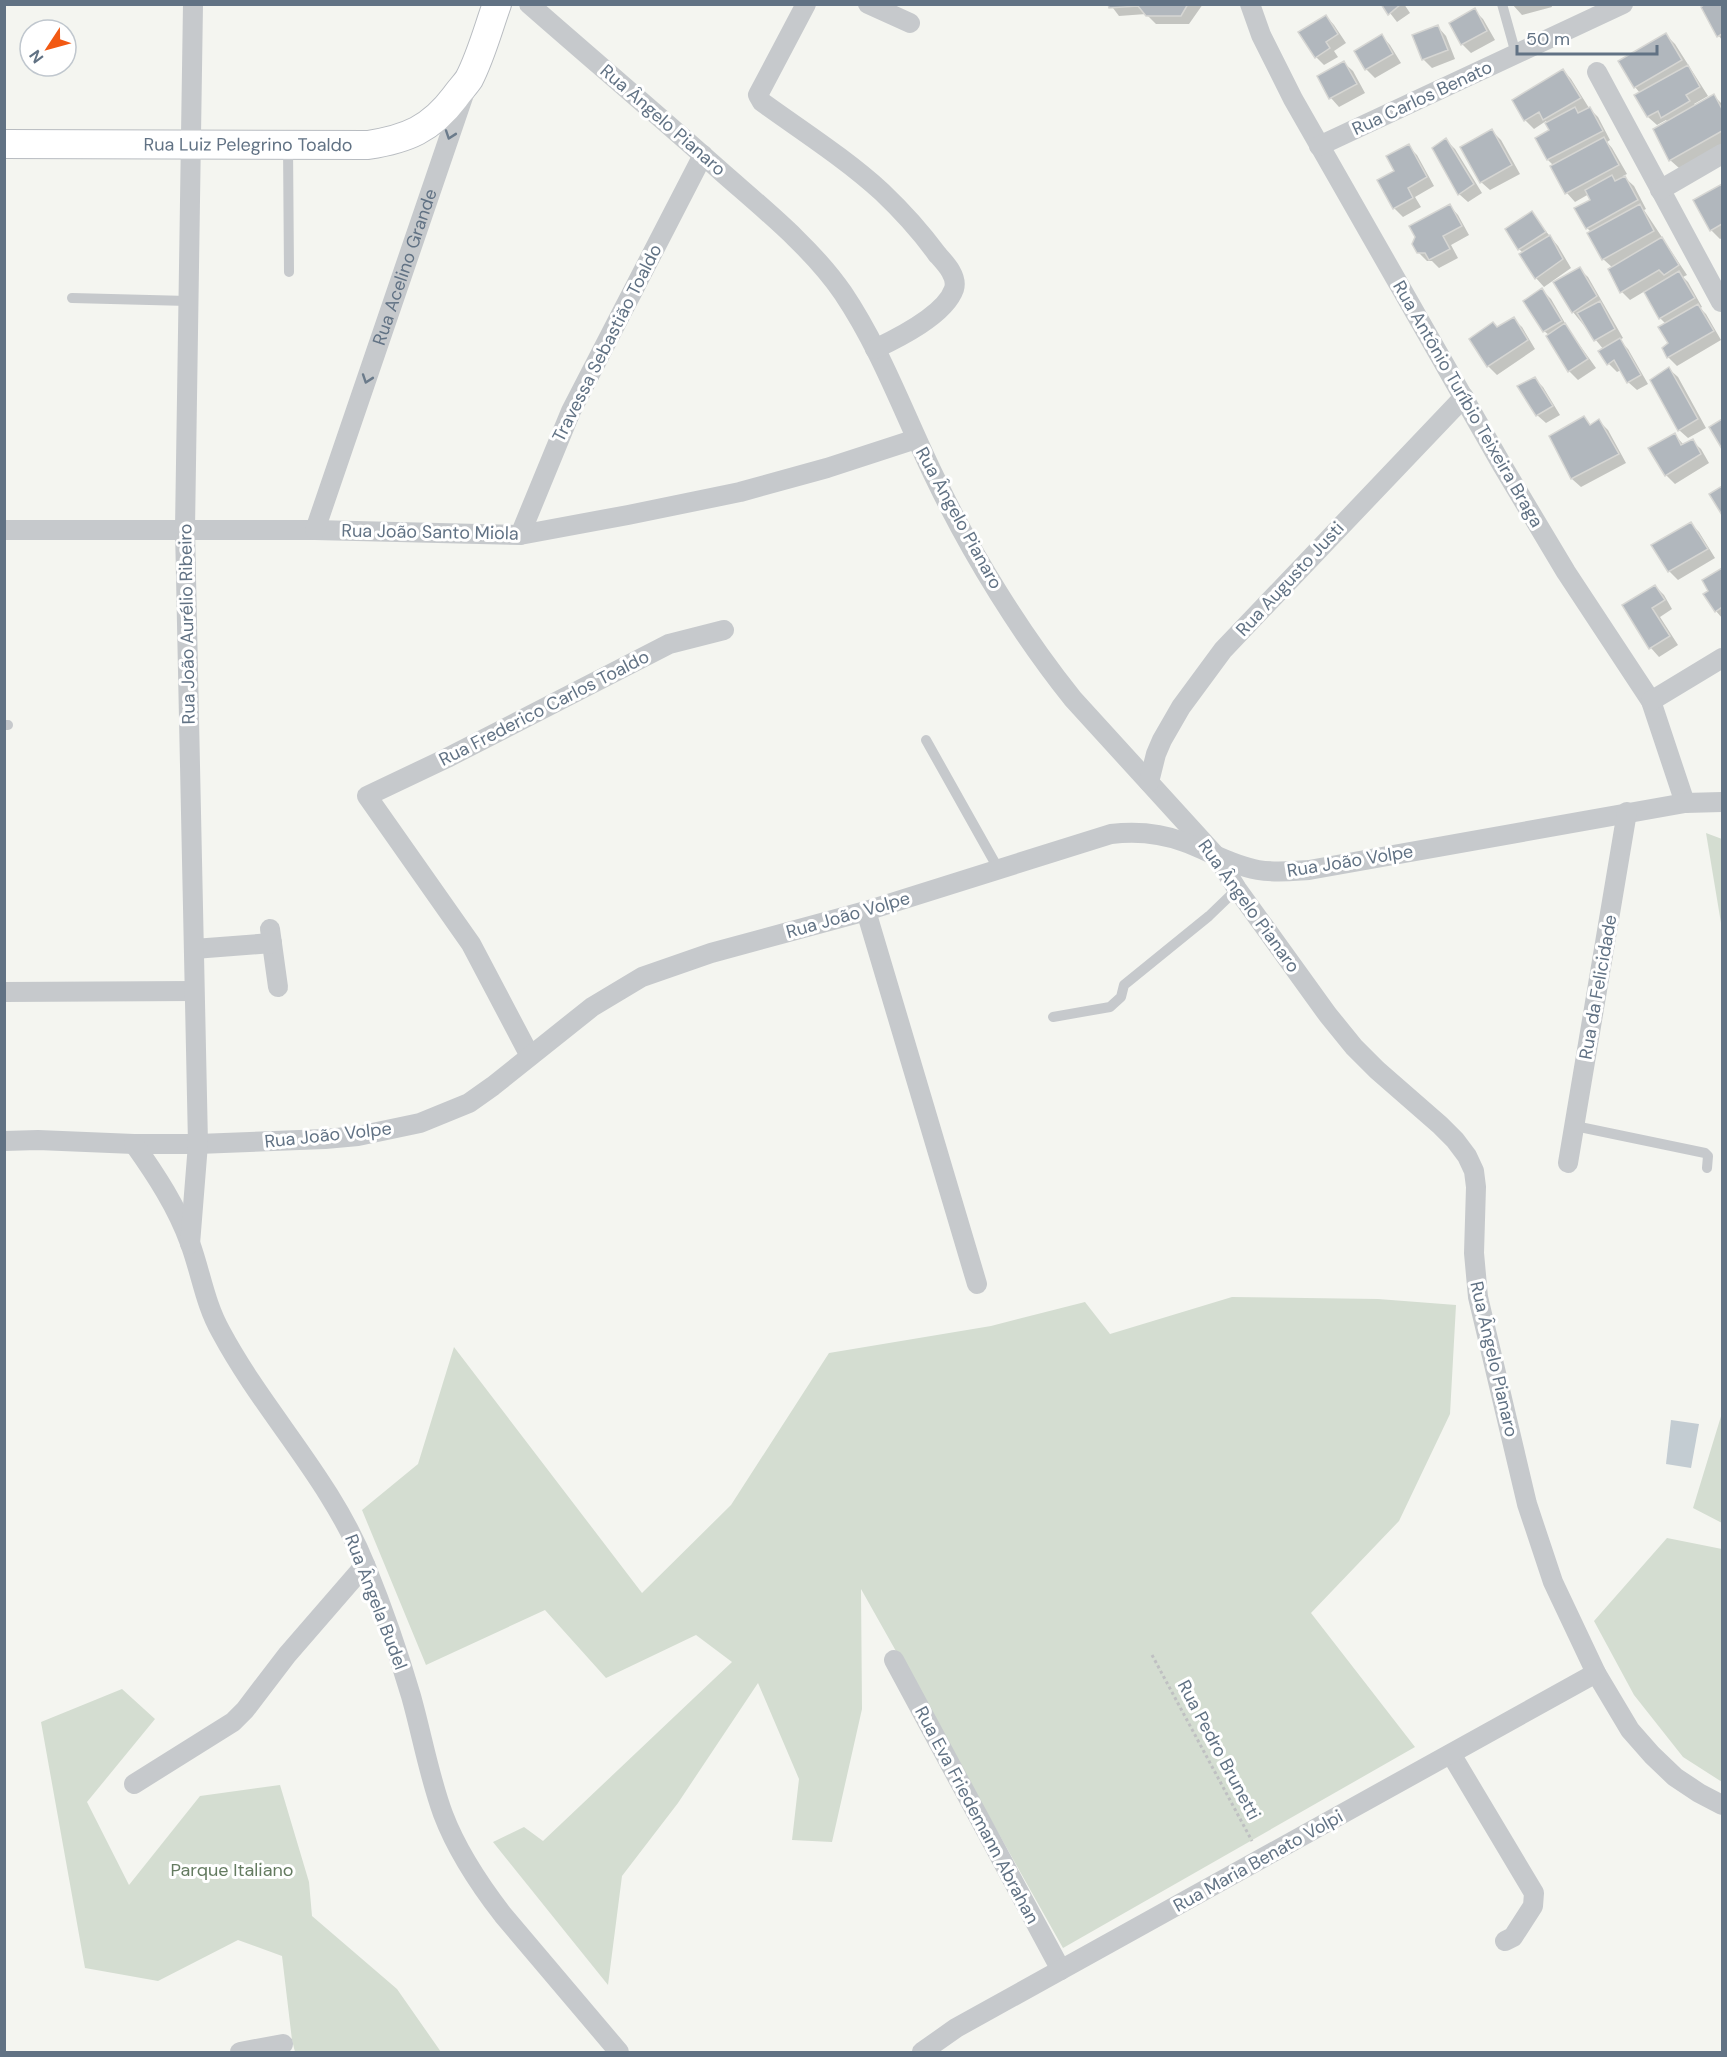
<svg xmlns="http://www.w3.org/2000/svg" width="1727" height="2057" font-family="'DM Sans',sans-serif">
<rect width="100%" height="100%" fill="#f4f5f0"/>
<path fill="#d4ddd1" d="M1706,833L1722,839L1721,923Z
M1232,1297L1378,1299L1456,1305L1450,1414L1399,1521L1311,1613L1415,1747L1063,1948L861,1589L862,1709L832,1842L792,1840L799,1779L758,1683L678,1803L622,1876L608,1985L493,1842L524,1827L543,1841L732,1662L696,1635L606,1678L545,1610L426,1665L362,1510L418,1464L454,1347L642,1593L731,1505L829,1353L991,1326L1085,1302L1110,1334Z
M1722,1413V1523L1693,1508Z
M1667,1538L1722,1549V1782L1683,1757L1634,1695L1594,1621Z
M122,1689L155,1719L87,1802L129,1885L200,1796L280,1785L309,1882L312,1916L397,1989L441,2052H295L292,2040L282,1956L238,1940L158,1981L85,1968L41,1722Z"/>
<path fill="#c3ccd2" d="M1671,1420L1699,1424L1691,1468L1666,1464Z"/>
<path fill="#0003" d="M1110,4H1203L1189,24H1156L1146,14L1119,16Z
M1383,4H1404L1410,13L1397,22Z
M1512,4H1551L1552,7L1522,15Z
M1708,4H1722V40L1719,36Z
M1474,10L1483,19L1495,40L1471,53L1462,44Z
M1326,16L1334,25L1346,43L1334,51L1338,57L1324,65L1316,57Z
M1438,27L1446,36L1455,59L1432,68L1423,59Z
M1666,35L1675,44L1708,96L1694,104L1696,106L1714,96L1722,104V144L1679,168L1670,160L1668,122L1666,120L1657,125L1648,117L1636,95L1640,93L1635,87Z
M1382,36L1390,45L1401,63L1375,78L1366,69Z
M1344,63L1353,71L1365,93L1339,107L1331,98Z
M1563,70L1571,79L1589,108L1598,117L1610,140L1607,142L1612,148L1627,174L1623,176L1634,186L1646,209L1644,210L1687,275L1683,277L1688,282L1702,307L1700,308L1706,314L1721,340L1677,366L1668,357L1670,343L1666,324L1660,318L1645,291L1630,300L1622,292L1613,268L1603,259L1591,232L1587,228L1592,200L1589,194L1575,202L1567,193L1554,166L1548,160L1537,139L1551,131L1546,121L1534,129L1525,120Z
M1492,131L1501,140L1520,174L1490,190L1481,182Z
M1446,140L1455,149L1482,193L1468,202L1459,194Z
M1408,146L1417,155L1434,186L1415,197L1421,207L1403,217L1394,208L1379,181L1396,172Z
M1722,186V238L1720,239L1711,230L1695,201Z
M1450,206L1458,215L1469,235L1451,245L1458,258L1439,268L1432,261H1427L1418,252Z
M1531,213L1558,246L1571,268L1544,287L1536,278L1523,253L1519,249Z
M1579,269L1588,277L1623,338L1619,340L1628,349L1648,384L1637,390L1628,382L1621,370L1617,372L1609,364L1604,350L1573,312Z
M1542,290L1551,299L1569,330L1596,368L1578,380L1569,371L1549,335L1544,331Z
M1513,319L1522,327L1535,349L1497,375L1488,366L1471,340L1497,328Z
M1669,369L1678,377L1706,428L1688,438L1679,430Z
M1534,378L1543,387L1560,415L1546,423L1537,415Z
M1584,418L1592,426L1599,421L1608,430L1626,463L1581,487L1572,479L1551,437Z
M1675,435L1683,444L1692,441L1701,449L1709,463L1675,484L1666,475Z
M1691,524L1699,532L1715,558L1678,580L1669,571Z
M1722,570V618L1716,611L1710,592L1704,581Z
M1655,586L1664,595L1672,609L1660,617L1678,645L1659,657L1651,648L1624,606Z"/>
<path fill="#b1b7bd" stroke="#d6d6d3" stroke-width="1.5" d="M1108,4H1188L1181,16H1146L1138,6L1109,8Z
M1381,4H1401L1388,15Z
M1705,4H1722V34L1717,37L1701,7Z
M1475,8L1487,31L1461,45L1449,23Z
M1326,15L1338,34L1326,42L1330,48L1315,58L1298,32Z
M1438,25L1448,50L1422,60L1412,35Z
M1666,33L1682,60L1634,88L1618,61Z
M1382,34L1393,54L1365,70L1354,51Z
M1344,61L1357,84L1329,99L1317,76Z
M1688,65L1700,87L1686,95L1690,101L1661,118L1658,111L1647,117L1634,95Z
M1563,69L1581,98L1543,120L1539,112L1524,121L1512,100Z
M1714,94L1722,109V131L1669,161L1653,129Z
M1575,107L1578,113L1590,107L1603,131L1547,160L1535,138L1549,130L1545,123Z
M1492,129L1512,165L1480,183L1460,147Z
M1604,137L1619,165L1565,194L1550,166Z
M1446,138L1474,184L1458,195L1432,148Z
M1409,144L1427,177L1408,188L1413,198L1393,209L1377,180L1394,171L1386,156Z
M1612,175L1615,181L1625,176L1638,200L1586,229L1574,208L1590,200L1585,190Z
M1722,184V224L1710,231L1693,200Z
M1450,204L1462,226L1443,236L1450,249L1429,260L1425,253H1417L1412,244L1415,237L1409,226Z
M1640,204L1654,231L1602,260L1587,233Z
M1532,211L1546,232L1518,250L1505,229Z
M1550,235L1563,259L1535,279L1519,254Z
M1662,237L1679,265L1664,275L1659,270L1620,293L1608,269Z
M1580,267L1597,296L1572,313L1553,282Z
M1679,271L1695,298L1659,319L1644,292Z
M1542,288L1562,321L1543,332L1523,301Z
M1600,301L1615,329L1594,341L1577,313Z
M1698,304L1714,331L1667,358L1662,348L1668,343L1658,327Z
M1514,317L1528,340L1487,367L1469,339L1493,322L1497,327Z
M1565,323L1588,359L1568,372L1546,336Z
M1620,338L1641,375L1627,383L1614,360L1607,365L1598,351Z
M1669,367L1698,419L1678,431L1650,380Z
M1535,377L1553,406L1536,416L1517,386Z
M1584,416L1590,425L1599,419L1619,454L1571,479L1549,436Z
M1722,419V449L1709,427Z
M1675,433L1681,445L1693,439L1701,454L1665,476L1648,448Z
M1722,486V515L1709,494Z
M1691,522L1708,549L1668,572L1651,545Z
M1722,568V607L1715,612L1703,594L1708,591L1702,580Z
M1655,585L1665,600L1652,608L1670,636L1649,649L1622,605Z"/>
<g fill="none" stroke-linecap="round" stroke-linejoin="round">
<defs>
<g id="secondary">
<path id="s2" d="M4,144L368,145C407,139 431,129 455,97C459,91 465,85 469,79C481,56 488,29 497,4"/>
</g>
</defs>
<use href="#secondary" stroke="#b8bcc1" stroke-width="30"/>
<path stroke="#bfc0c2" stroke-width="3" stroke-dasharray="3 3" stroke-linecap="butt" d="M1152,1655L1252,1841"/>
<path stroke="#c6c9cc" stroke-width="10" d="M1502,4L1516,54
M288,145L289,272
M72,298L188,301
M4,725H8
M926,740L999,870
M1053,1017L1110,1007L1121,997L1124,985L1209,916L1237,889
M1575,1126L1705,1153L1708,1156L1707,1168"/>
<g stroke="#c6c9cc" stroke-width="20">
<path d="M529,4C594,61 660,117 724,174C765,210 812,248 843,293C882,351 905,417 936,480C972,555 1021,634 1073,699L1217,857L1237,889L1328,1015L1354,1047L1377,1070L1440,1125L1455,1140L1467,1156L1474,1171L1476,1187L1474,1253L1478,1297L1527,1504L1553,1582L1596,1673L1630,1730L1652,1755L1675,1777L1699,1793L1722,1805"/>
<path d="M806,4L758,95L762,102C802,131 846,159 882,192C902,211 921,232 937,254C945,263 958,276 954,289C945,315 898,338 875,349"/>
<path d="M868,4L910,23"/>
<path d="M1250,4L1261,35L1293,99L1502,465L1566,572L1651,701L1685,803"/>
<path d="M1597,72L1721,302"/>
<path d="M1319,146L1623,4"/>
<path d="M1660,190L1722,154"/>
<path d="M4,530H315L520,535L628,515L740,492L827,468L916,439"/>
<path id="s1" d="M315,530L464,94"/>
<path d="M520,535L571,411L703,155"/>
<path d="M1651,701L1722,658"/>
<path d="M1149,782L1156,754L1162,740L1181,707L1223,650L1464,397"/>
<path d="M866,911L977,1284"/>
<path d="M270,929L278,987"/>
<path d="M194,949L272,943"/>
<path d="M4,992L194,991"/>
<path d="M530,1056L471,944L367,796L447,758L669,644L724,630"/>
<path d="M4,1141L38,1140L134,1144H198L325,1139L358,1136L420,1123L469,1103L493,1086L592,1007L642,977L711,953L866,911L1111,834C1136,831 1160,833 1184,842C1209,851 1231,865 1258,870C1275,873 1292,871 1309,870L1685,803L1722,802"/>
<path d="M134,1144C156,1175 177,1207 190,1243C201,1273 205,1304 221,1332C265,1414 331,1479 366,1567C383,1609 398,1652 411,1696C422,1735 429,1776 443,1814C457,1851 479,1884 503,1915L619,2052"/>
<path d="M1568,1163L1627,812"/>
<path d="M190,1244L198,1144L185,529L193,4"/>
<path d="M894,1660L1061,1970"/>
<path d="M1451,1754L1534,1893L1533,1906L1513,1937L1505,1941"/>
<path d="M134,1784L233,1722L245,1710L287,1655L365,1565"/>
<path d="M240,2052L283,2044"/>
<path d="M922,2052L956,2028L1596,1673"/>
</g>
<use href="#secondary" stroke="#fff" stroke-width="28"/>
</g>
<defs><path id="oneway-chevron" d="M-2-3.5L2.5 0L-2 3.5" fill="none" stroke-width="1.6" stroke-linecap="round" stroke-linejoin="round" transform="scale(1.5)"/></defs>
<g stroke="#6b7b8b">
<use href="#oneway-chevron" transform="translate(450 135) rotate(109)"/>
<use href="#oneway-chevron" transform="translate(367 379) rotate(109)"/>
</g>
<g text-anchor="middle" stroke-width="6" stroke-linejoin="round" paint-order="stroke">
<g font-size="18" fill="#617284" stroke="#fff">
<text transform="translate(1422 98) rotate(-25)" y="6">Rua Carlos Benato</text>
<text transform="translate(663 120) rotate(41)" y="6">Rua Ângelo Pianaro</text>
<text dy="6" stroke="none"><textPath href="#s2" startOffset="244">Rua Luiz Pelegrino Toaldo</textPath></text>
<text dy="6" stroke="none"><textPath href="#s1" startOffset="278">Rua Acelino Grande</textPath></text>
<text transform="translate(607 343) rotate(-63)" y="6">Travessa Sebastião Toaldo</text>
<text transform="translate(1468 404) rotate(60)" y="6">Rua Antônio Turíbio Teixeira Braga</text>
<text transform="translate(959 518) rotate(61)" y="6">Rua Ângelo Pianaro</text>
<text transform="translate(430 532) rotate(1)" y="6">Rua João Santo Miola</text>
<text transform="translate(1290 579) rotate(-47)" y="6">Rua Augusto Justi</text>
<text transform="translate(187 624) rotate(-91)" y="6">Rua João Aurélio Ribeiro</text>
<text transform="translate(544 708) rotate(-27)" y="6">Rua Frederico Carlos Toaldo</text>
<text transform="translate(1350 861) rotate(-9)" y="6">Rua João Volpe</text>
<text transform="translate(1249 906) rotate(54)" y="6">Rua Ângelo Pianaro</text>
<text transform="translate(848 915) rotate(-16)" y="6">Rua João Volpe</text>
<text transform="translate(1598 987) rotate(-80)" y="6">Rua da Felicidade</text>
<text transform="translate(328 1135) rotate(-6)" y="6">Rua João Volpe</text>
<text transform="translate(1494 1359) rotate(77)" y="6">Rua Ângelo Pianaro</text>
<text transform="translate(376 1602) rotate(69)" y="6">Rua Ângela Budel</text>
<text transform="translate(1219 1750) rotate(62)" y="6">Rua Pedro Brunetti</text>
<text transform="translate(977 1815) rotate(62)" y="6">Rua Eva Friedemann Abrahan</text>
<text transform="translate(1258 1861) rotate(-29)" y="6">Rua Maria Benato Volpi</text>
</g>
<g font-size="18" fill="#647b60" stroke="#fff">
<text x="232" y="1876">Parque Italiano</text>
</g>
</g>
<rect width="1727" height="2057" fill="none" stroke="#617284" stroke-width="12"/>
<g transform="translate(48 48) rotate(234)"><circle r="28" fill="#ffffff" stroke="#c0c7ce" stroke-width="1.5"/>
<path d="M0-4.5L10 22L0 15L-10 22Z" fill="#f25913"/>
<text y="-9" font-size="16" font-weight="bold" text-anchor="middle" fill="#617284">N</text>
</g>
<path d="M1517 45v9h140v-9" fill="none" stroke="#617284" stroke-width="3"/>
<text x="1526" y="45" font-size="18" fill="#617284" stroke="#ffffff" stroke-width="4.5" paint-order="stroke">50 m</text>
</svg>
